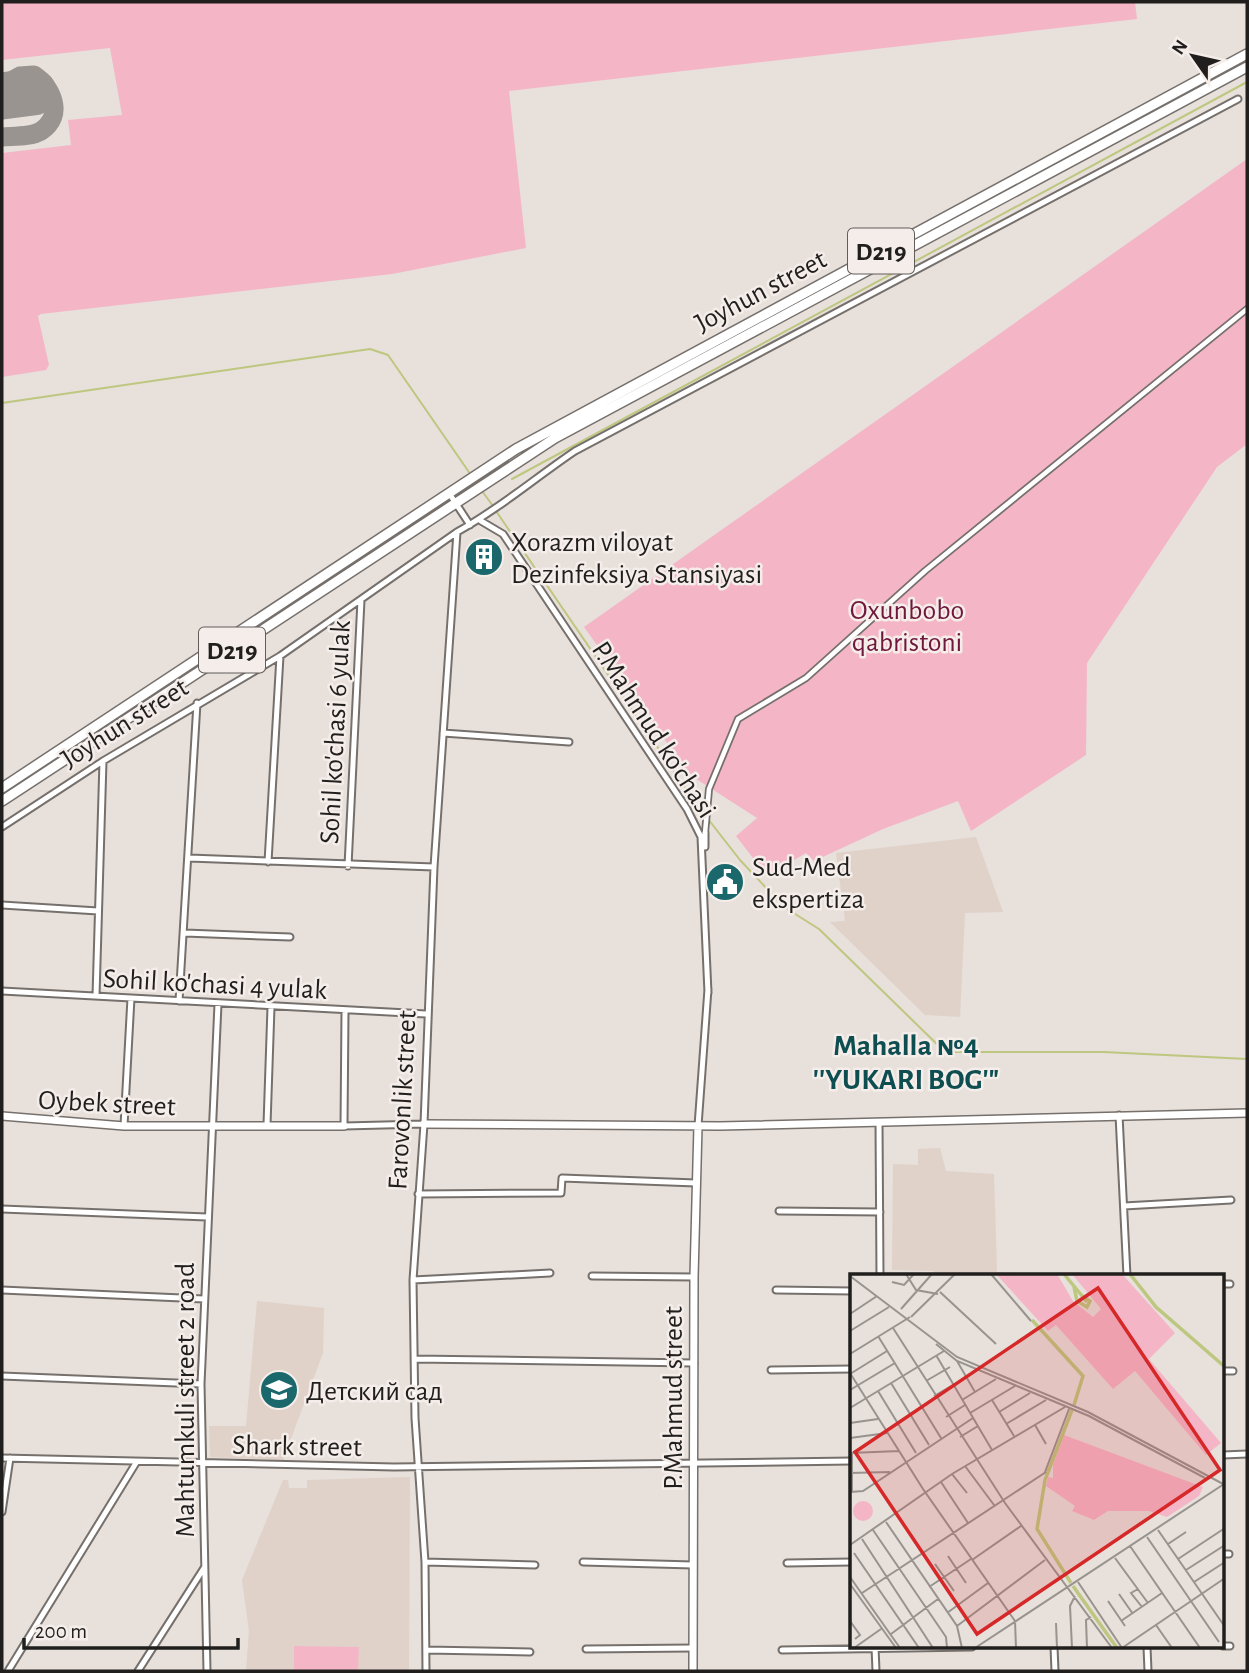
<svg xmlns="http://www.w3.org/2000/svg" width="1249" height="1673" font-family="'Alegreya Sans',sans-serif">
<rect width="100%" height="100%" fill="#e7e0db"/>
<path fill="#e0d2c9" d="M976,837L1003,912L965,913L960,1017L925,1015L830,922L845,921L836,853Z
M940,1148L946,1171L994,1174L997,1272L1080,1276H934V1271L892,1270L893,1164L918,1165V1149Z
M257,1301L324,1308L323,1353L283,1460L210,1457L209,1426H246Z
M410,1477L409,1671H246L249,1631L242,1580L283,1480H288L289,1488H307V1480Z"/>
<path fill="#f4b6c7" d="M2,2H1135L1137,19L509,91L526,248L392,274L41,314L38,316L49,365L46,370L2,377V153L71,145L68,120L122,115L110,48L2,60Z
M1247,159V444L1217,467L1087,663L1086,755L971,831L958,801L883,829L814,861L806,853L767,876L736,836L757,818L690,775L584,627Z
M294,1646L359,1647L358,1671H294Z"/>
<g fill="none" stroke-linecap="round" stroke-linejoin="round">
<path stroke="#bec77f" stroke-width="2" d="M2,403L370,349L388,355L471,475
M512,479L1247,82
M482,491L493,506
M496,511L704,815
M708,819L740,860L784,907L819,929L945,1052H1104L1247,1059"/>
<path stroke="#9a9490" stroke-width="19" d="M2,86L20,76L34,75C52,88 65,115 41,131C31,137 13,136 2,137"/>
<path stroke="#9a9490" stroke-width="47" d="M2,96L33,92"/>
<defs>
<path id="pedestrian" d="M705,833L709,789L738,719L806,678L925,571L1247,309"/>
<path id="minor" d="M449,493L470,525
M481,521L503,534L687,809L701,837L708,993
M443,733L569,742
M2,827L103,761L280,656L457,532C499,509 535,478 575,451L1238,99
M705,833V847
M189,858L434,867
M268,862L280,656
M348,866L361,600
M2,905L98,911
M185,933L290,937
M2,991L426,1014
M96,996L103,761
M179,1001L197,703
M345,1011L344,1126L424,1124
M1119,1115L1127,1276
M879,1122L880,1276
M267,1125L271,1007
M124,1126L131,998
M698,1126L708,989
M418,1194L561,1193L562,1178L696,1183
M1124,1206L1231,1200
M2,1209L207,1217
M779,1211L880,1212
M592,1276L694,1277
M413,1280L550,1273
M1223,1284H1230
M2,1290L204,1299
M776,1290L852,1291
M414,1359L694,1363
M771,1370L852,1369
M1223,1371H1233
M2,1376L201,1384
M1223,1455L1247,1454
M2,1458L394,1467L852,1461
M2,1512L10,1458
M1223,1554H1229
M425,1562L535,1565
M583,1562L693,1565
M787,1563L852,1562
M1223,1646H1230
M875,1647L876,1671
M1054,1647L1055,1671
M1147,1647L1148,1671
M586,1649L693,1648
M426,1650L530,1652
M782,1650L972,1647
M8,1671L136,1463
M138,1671L204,1568
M207,1671L201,1384L218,1004
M426,1671L425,1562L415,1418L413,1280L424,1124L434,867L457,532"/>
<path id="tertiary" d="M2,1116L124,1126H344
M424,1124L720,1126L1247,1113
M693,1671L694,1277L698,1126"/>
<path id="primary" d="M2,788L516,449L1247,54
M2,801L555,438L1247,67"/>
</defs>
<use href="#pedestrian" stroke="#76706c" stroke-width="8"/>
<use href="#minor" stroke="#76706c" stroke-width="9"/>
<use href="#tertiary" stroke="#76706c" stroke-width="10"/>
<use href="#primary" stroke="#76706c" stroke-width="12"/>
<use href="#pedestrian" stroke="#fff" stroke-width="4.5"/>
<use href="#minor" stroke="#fff" stroke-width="5"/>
<use href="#tertiary" stroke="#fff" stroke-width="7"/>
<use href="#primary" stroke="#fff" stroke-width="9"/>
</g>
<defs>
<symbol id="building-disc" viewBox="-11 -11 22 22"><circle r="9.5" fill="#1b686c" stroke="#f4ede9"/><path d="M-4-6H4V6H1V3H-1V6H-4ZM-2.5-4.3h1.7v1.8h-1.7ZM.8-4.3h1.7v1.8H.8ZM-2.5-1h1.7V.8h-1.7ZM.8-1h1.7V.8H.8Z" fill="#fff"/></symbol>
<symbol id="civic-disc" viewBox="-11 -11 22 22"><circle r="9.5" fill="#1b686c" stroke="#f4ede9"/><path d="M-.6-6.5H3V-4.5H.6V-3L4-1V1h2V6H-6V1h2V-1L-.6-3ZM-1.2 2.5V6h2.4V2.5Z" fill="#fff"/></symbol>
<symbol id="school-disc" viewBox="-11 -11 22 22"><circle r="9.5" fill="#1b686c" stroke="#f4ede9"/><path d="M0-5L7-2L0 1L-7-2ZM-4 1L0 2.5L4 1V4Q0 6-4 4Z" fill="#fff"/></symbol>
</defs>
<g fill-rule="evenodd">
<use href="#building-disc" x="462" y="535" width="44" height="44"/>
<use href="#civic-disc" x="703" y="860" width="44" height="44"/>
<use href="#school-disc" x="257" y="1368" width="44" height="44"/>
</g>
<g text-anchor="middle" stroke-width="5" stroke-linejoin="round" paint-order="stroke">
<g fill="#f4ede9" stroke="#605d5a" stroke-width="2">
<rect x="848" y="228.5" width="66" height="45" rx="5"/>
<rect x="199" y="627.5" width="66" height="45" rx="5"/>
</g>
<g font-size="26" font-weight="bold" fill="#211f1d">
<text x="881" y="260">D219</text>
<text x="232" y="659">D219</text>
</g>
<g font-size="28" fill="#211f1d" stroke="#f4ede9">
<text transform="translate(760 290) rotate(-28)" y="10">Joyhun street</text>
<text transform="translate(124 722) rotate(-32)" y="10">Joyhun street</text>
<text transform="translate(655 729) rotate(57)" y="10">P.Mahmud ko'chasi</text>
<text transform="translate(334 732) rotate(-87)" y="10">Sohil ko'chasi 6 yulak</text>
<text transform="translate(215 983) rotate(3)" y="10">Sohil ko'chasi 4 yulak</text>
<text transform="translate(401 1100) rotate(-87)" y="10">Farovonlik street</text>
<text transform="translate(107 1102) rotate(3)" y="10">Oybek street</text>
<text transform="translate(672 1398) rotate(-90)" y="10">P.Mahmud street</text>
<text transform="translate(184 1400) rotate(-90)" y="10">Mahtumkuli street 2 road</text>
<text transform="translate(297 1445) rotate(1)" y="10">Shark street</text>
</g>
<g font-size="28" fill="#211f1d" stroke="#f4ede9" text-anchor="start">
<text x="511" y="551">Xorazm viloyat<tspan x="511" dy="32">Dezinfeksiya Stansiyasi</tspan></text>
<text x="752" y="876">Sud-Med<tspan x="752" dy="32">ekspertiza</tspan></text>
<text x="306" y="1400">Детский сад</text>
</g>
<g font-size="28" fill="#70173c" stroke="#f4ede9">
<text x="907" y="619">Oxunbobo<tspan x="907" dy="32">qabristoni</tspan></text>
</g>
<g font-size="30" font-weight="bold" fill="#0e4d50" stroke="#f4ede9">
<text x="906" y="1055">Mahalla №4<tspan x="906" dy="34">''YUKARI BOG'"</tspan></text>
</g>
</g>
<g transform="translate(850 1274)">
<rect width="374" height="374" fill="#e7e0db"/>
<path d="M146,0H207L223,27L243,43L251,35L222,0H272L325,59L299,85L371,169L356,181L285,97L263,115L206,51L198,57ZM214,161L353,213L349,222L317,243L299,237H258L244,246L222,237L225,232L196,212L198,203L203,204V191ZM3 237a10 10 0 1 1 20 0a10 10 0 1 1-20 0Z" fill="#f4b6c7"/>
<path fill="none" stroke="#bec77f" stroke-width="3.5" d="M214,0L237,28M280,0L306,33L375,93M224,13L227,27L237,33L240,27L231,21M182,46L233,102L224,131M221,309L187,255L195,206L222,136M223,312L267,374"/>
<path fill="none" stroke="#98938f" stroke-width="2" d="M56,0L66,16L88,20M141,0L181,47M0,2L107,83L238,138L375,211M42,8L54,11L64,0M90,18L146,70M51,35L82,0M0,40L27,22M61,43L105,0M43,54L155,229L262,374M0,57L39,33M28,62L91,164M86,70L107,87L239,142L355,204M0,80L60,43M86,81L142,176M107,87L125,118M0,99L73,215L165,347L166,374M0,100L37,77M76,107L100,93M41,109L79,171M0,116L45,89M28,117L66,179M84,122L103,111M112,126L146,105M142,126L164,162M0,134L94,77M149,138L180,119M120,139L165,112M96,143L115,131M0,149L28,145M156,150L196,126M185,151L196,170M110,163L128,152M0,164L37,159M0,179L49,177M2,179V218M115,192L144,231M195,198L219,135M0,199L40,198M102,200L117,219M91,208L118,249M0,218L13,217L123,144M36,248L107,352L112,374M23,256L96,363L97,374M308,256L375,353M297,263L369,368M12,265L83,374M318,270L336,258M0,271L102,200L215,133M280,272L350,374M4,279L69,374M98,282L116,309M265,284L298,329M328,285L375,254M122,286L171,252M85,290L104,317M336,296L375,271M0,303L50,374M228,308L272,374M344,308L375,288M0,310L46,374M79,313L121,285M288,315L281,319L292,333M12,319L196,198M269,320L283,340M258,327L275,352M97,339L138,309M0,347L10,361L5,365M271,347L312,319M206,349L207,374M306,351L322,374M107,352L195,286M41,360L88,325M4,374L31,355M125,374L374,210M222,374L220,332L225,322M237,374L236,346L241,343M272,374L375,304"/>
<path fill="#d62828" fill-opacity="0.15" stroke="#d62828" stroke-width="3.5" d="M248,14L370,196L127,360L5,178Z"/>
<rect width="374" height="374" fill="none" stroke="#211f1d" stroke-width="3.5"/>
</g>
<rect width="1249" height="1673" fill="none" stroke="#211f1d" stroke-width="7"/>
<g transform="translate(1193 56) rotate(304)" stroke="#f4ede9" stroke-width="5" paint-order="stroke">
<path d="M0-5L12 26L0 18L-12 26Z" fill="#211f1d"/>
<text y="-10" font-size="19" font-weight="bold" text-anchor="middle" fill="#211f1d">N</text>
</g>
<path d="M24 1638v10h214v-10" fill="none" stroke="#211f1d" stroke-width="3.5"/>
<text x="35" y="1638" font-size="21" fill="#211f1d" stroke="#f4ede9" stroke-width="5" paint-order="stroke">200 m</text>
</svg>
